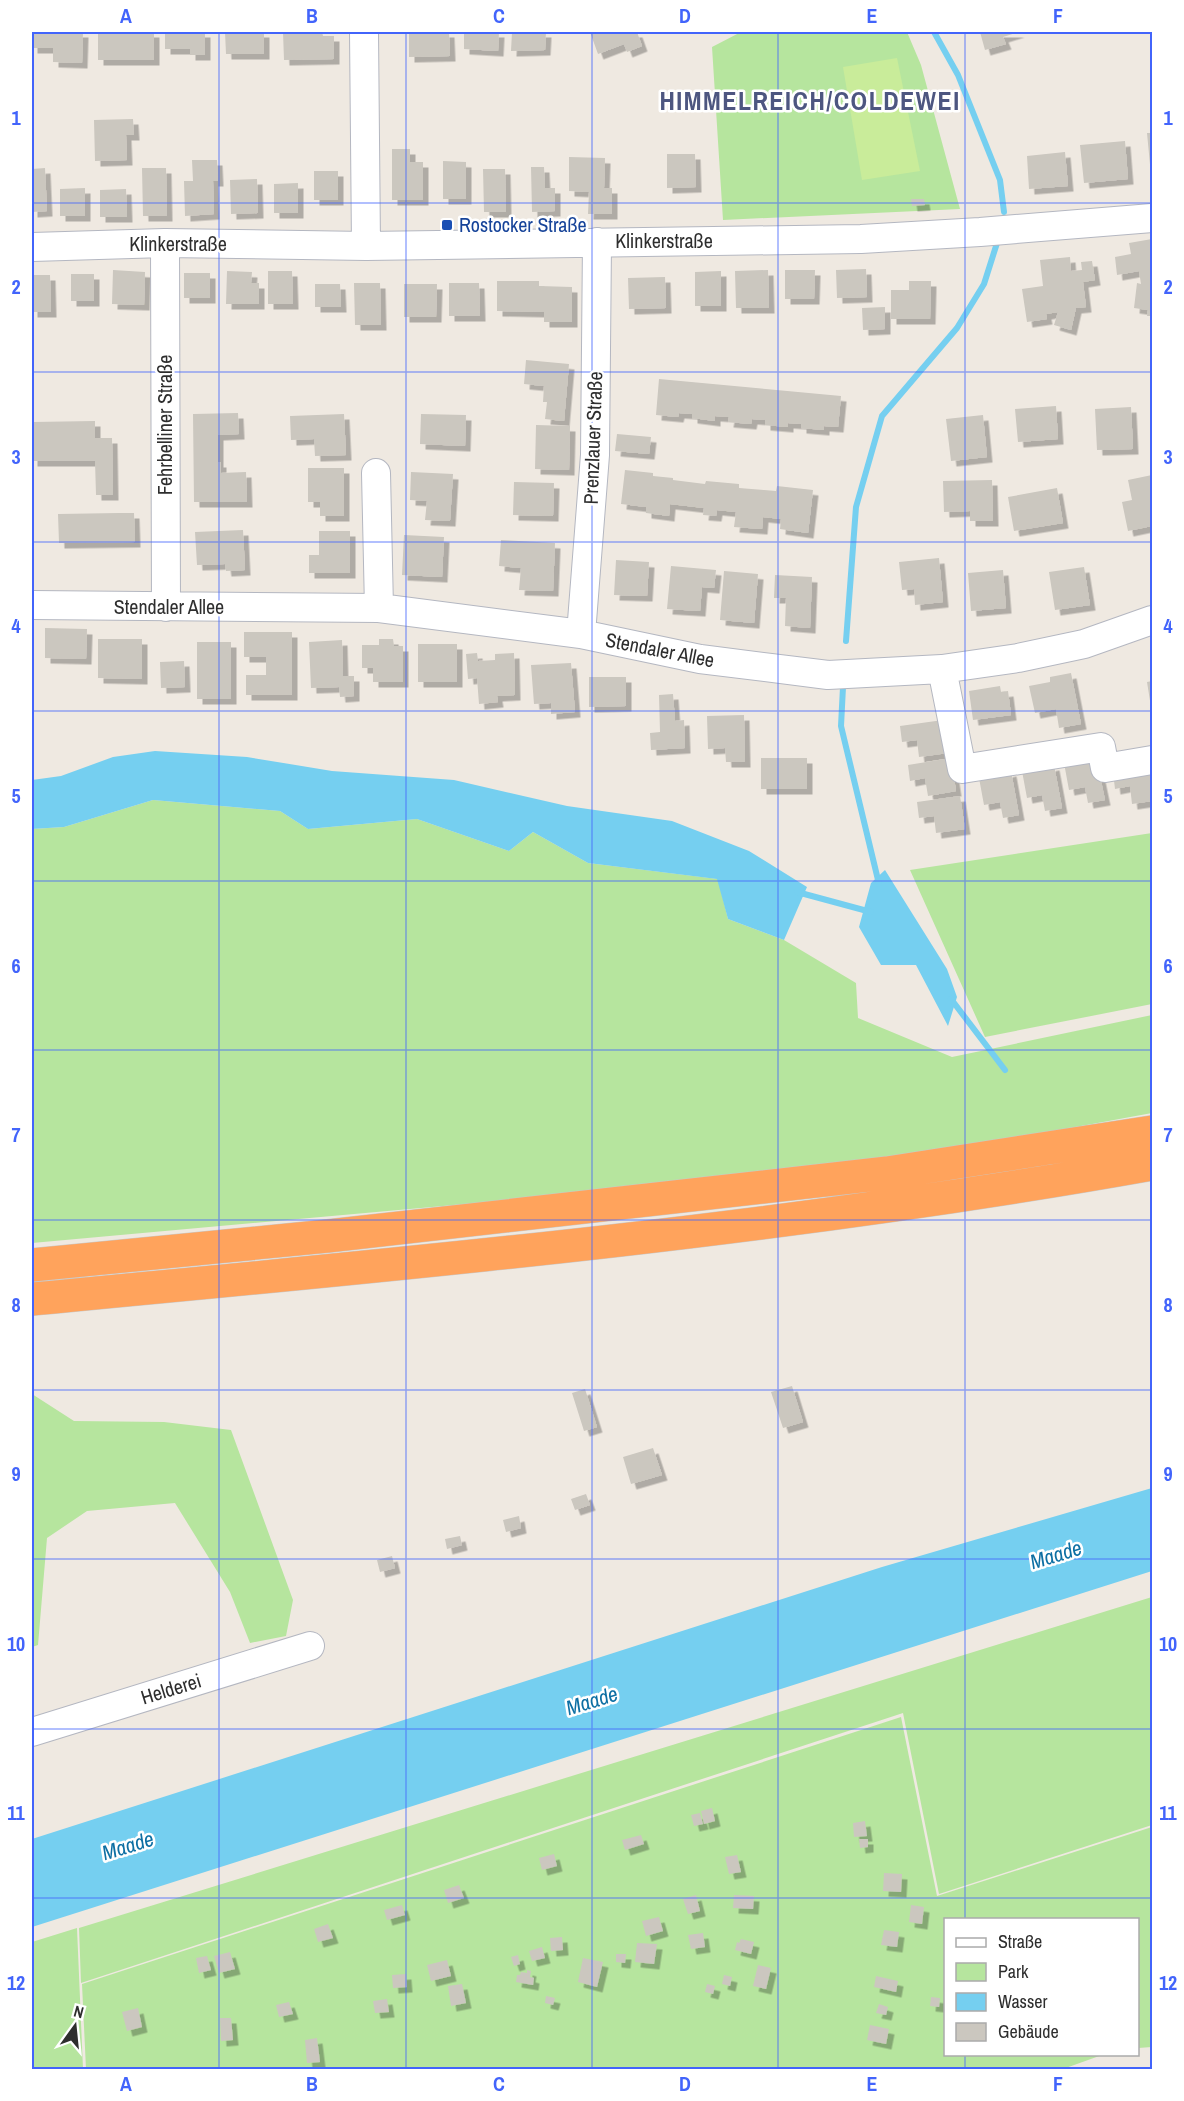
<svg xmlns="http://www.w3.org/2000/svg" width="1184" height="2101" font-family="'Archivo Narrow',sans-serif">
<defs>
<filter id="shadow"><feDropShadow dx="5.5" dy="5.5" stdDeviation="0" flood-color="#0004"/></filter>
</defs>
<rect width="100%" height="100%" fill="#efe9e1"/>
<path fill="#b6e59e" d="M741,32H907L921,65L960,209L723,220L712,47Z
M153,800L280,811L308,829L417,819L509,851L533,832L588,863L718,879L728,919L784,940L856,983L858,1018L952,1057L1152,1015V1113L842,1170L32,1243V829L64,827Z
M1152,833V1004L985,1037L910,870Z
M32,1394L74,1421L164,1422L231,1430L293,1600L286,1636L250,1643L230,1592L175,1503L87,1511L47,1538L38,1645L32,1647Z
M1152,1597V1825L939,1894L903,1713L81,1983L79,1928Z
M901,1717L937,1896L1152,1827V2047L1138,2048V1920H946V2054L1102,2055L1063,2069H86L82,1984Z
M77,1928L83,2069H32V1942Z"/>
<path fill="#c9ec9a" d="M897,58L920,171L862,180L843,67Z"/>
<path fill="#75cff0" d="M155,751L247,757L332,771L454,780L567,806L672,821L749,851L807,887L784,940L728,919L717,879L588,863L533,832L509,851L417,819L308,829L280,811L153,800L64,827L32,829V780L61,776L113,757Z
M885,870L947,969L957,997L948,1026L916,965H881L859,927L871,883Z
M1152,1488V1571L32,1927V1839L882,1567Z"/>
<g fill="none" stroke-linecap="round" stroke-linejoin="round">
<path stroke="#75cff0" stroke-width="6" d="M934,32L958,75L1000,180L1004,212
M846,641L856,507L882,416L957,328L984,284L997,243
M843,687L841,726L879,884
M797,892L871,912
M951,999L1005,1070"/>
</g>
<path fill="#cbc7bf" filter="url(#shadow)" d="M32,32H83L82,63L53,62V48H32Z
M98,32H154V60H98Z
M165,32H205V55H190V49H165Z
M225,32H264V54H226Z
M283,32H322L323,36H334V59L284,60Z
M409,32H449L450,56L409,57Z
M464,32H499L498,51L464,49Z
M512,32H546L545,50L511,51Z
M590,32H637L642,46L627,52L624,44L598,54Z
M980,32H1019L1003,37L1006,44L985,50Z
M133,119L134,135H126L127,160L95,161L94,120Z
M1147,133H1152V175H1151Z
M1125,141L1128,179L1084,183L1080,145Z
M392,149H410V162H423V200H392Z
M1065,152L1068,186L1029,189L1027,156Z
M667,154H695L696,187L667,188Z
M569,157L605,158L604,188H612V214H588L589,192L569,191Z
M192,160H217L218,181H213L214,214L185,216L184,181H193Z
M443,161L466,162V199H443Z
M531,167H544L545,188H555V211L532,212Z
M45,168L47,211L32,212V169Z
M142,168H166L167,216H143Z
M483,169H505L506,212H484Z
M314,171H338V200H314Z
M257,179L258,213L231,214L230,180Z
M298,183V213H274V184Z
M85,188V216H60V189Z
M126,189L127,217H100V190Z
M911,199H924L925,205L912,206Z
M1152,239V316H1147L1148,310L1134,308L1137,283L1141,284L1139,271L1117,275L1115,257L1131,254L1129,243Z
M1070,257L1071,271L1082,270L1081,262L1092,261L1095,280L1083,282L1086,307L1076,308L1071,330L1054,325L1058,312L1046,314L1047,319L1027,322L1022,289L1043,286L1040,260Z
M866,269L867,297L837,298L836,270Z
M113,270L145,272L144,305L112,304Z
M768,270L769,308H736L735,271Z
M785,270H815L814,299H785Z
M227,271L252,272L251,283H259V304H226Z
M268,271H292L293,304H268Z
M721,271V306H695V272Z
M184,273H210V298H184Z
M71,274H94V301H71Z
M32,275H50L51,312H32Z
M665,277L666,308L629,309L628,278Z
M497,281H539V286L572,287V322H544V312L497,311Z
M909,281H931L930,319H891V290H909Z
M354,283H380L381,325H355Z
M449,283H479L480,316H449Z
M315,284H340L341,307H315Z
M404,284H437L436,317H404Z
M885,307V329L863,330L862,308Z
M526,360L569,364L564,421L545,419L547,402H543L544,386L524,384Z
M659,379L841,396L838,427L824,426V430L801,428V424L788,423V427L765,425V420L752,419L751,424L728,422L729,417L715,416V421L692,418V414L679,413L678,417L656,415Z
M1056,406L1058,439L1018,442L1015,409Z
M1131,407L1133,449L1097,450L1095,409Z
M238,413L239,434L218,435V462H221V473L246,472L247,502H194L193,414Z
M344,414L346,455L315,456L314,439L291,440L290,416Z
M421,414L466,415L465,446L420,444Z
M983,415L987,457L951,461L946,419Z
M95,421V438H112L113,495H96L95,461H32V422Z
M536,425L570,426L569,470L535,469Z
M617,434L651,437L649,454L615,451Z
M308,468H344V516H320V502H308Z
M625,470L653,473V476L673,478V480L705,484L706,481L739,484V488L776,491L777,486L813,490L808,533L780,529L781,519L763,517L762,529L734,527L736,512L717,510L716,516L703,515L704,508L670,504L669,516L646,513V507L621,504Z
M411,472L453,474L450,521L425,520L427,501L410,500Z
M1152,475V526L1128,531L1122,502L1132,500L1128,480Z
M992,480L993,521H970V511L944,512L943,481Z
M514,482L554,483L553,516L513,515Z
M1057,488L1063,523L1014,531L1008,497Z
M119,513H134L135,542L59,543L58,514Z
M243,530L245,570L226,571L225,564L197,565L195,532Z
M319,531H350V573H309V555H319Z
M404,535L444,537L442,577L402,575Z
M501,540L555,543L553,591L519,590L521,568L499,566Z
M939,558L943,602L915,605L914,589L902,590L899,562Z
M616,560L649,562L647,596L614,595Z
M671,566L716,570L714,588L702,587L700,611L667,609Z
M1084,567L1090,605L1055,610L1049,572Z
M1003,570L1006,608L971,611L968,573Z
M724,571L758,574L754,623L720,620Z
M775,575L812,577L810,628L785,626L786,598H774Z
M45,628L87,629L86,659L45,658Z
M244,632H292V695H246V675H266V657H244Z
M98,639H142V679L98,678Z
M379,639H393L394,646H403V682H373V668H362V645H379Z
M342,640L343,676H354V696L340,697L339,687L311,688L309,642Z
M197,642H231V699H197Z
M418,644H457V682H418Z
M477,653L478,661L495,660V654L514,653L515,695L497,696L498,702L479,704L477,678L468,679L466,654Z
M184,661L185,687L161,688L160,662Z
M571,663L575,712L551,714V703L534,704L531,665Z
M1071,673L1081,724L1059,728L1056,709L1035,713L1029,686L1050,682V677Z
M589,677H626V706L589,707Z
M1152,681V706L1151,707L1147,682Z
M1000,686L1001,692L1008,691L1011,715L973,720L969,691Z
M673,694L675,721L684,720L685,748L651,750L650,733L660,732L659,695Z
M744,715L745,762H726L725,748L708,749L707,716Z
M943,720L948,753L919,757L917,740L902,742L900,726Z
M1096,757L1105,800L1088,803L1085,787L1069,790L1064,763Z
M761,758H807V789H761Z
M951,758L956,791L928,796L925,778L910,781L908,765Z
M1054,765L1062,808L1045,811L1042,795L1027,798L1022,771Z
M1152,767V801L1132,804L1130,786L1115,789L1113,772Z
M1011,771L1019,815L1003,818L1000,802L984,805L979,778Z
M960,796L965,829L936,833L934,816L919,818L917,802Z
M792,1386L803,1422L783,1428L771,1392Z
M585,1389L597,1427L584,1431L572,1393Z
M653,1448L662,1475L631,1484L623,1457Z
M586,1494L590,1505L575,1510L571,1499Z
M519,1516L521,1528L506,1532L503,1520Z
M460,1536L462,1545L447,1549L445,1539Z
M392,1556L395,1568L380,1572L377,1560Z
M712,1808L715,1821L704,1824L701,1811Z
M700,1813L703,1824L694,1826L691,1815Z
M865,1821L867,1836L854,1837L853,1823Z
M641,1835L644,1844L625,1850L622,1840Z
M859,1839H868V1847L860,1848Z
M554,1854L557,1866L542,1870L539,1858Z
M737,1855L741,1872L729,1874L725,1857Z
M884,1873L902,1874L901,1892L883,1891Z
M459,1885L464,1898L448,1903L444,1890Z
M696,1895L700,1911L688,1914L683,1899Z
M734,1895L754,1896L753,1909L733,1908Z
M402,1905L405,1915L387,1920L384,1910Z
M911,1905L924,1907L922,1924L909,1922Z
M659,1917L663,1931L646,1936L642,1921Z
M328,1924L333,1938L318,1942L314,1929Z
M884,1930L899,1932L897,1947L881,1945Z
M703,1933L705,1947L691,1949L688,1935Z
M562,1937L563,1950L551,1951L550,1938Z
M741,1939L754,1942L751,1954L735,1950L737,1942L739,1943Z
M637,1943L657,1944L654,1964L635,1962Z
M542,1947L545,1958L532,1961L529,1951Z
M230,1952L235,1969L219,1973L214,1956Z
M616,1954H626L625,1963L616,1962Z
M518,1955L520,1964L514,1966L511,1957Z
M207,1956L211,1970L199,1973L196,1958Z
M583,1958L603,1962L597,1987L578,1982Z
M447,1960L451,1976L431,1981L427,1965Z
M758,1965L771,1968L766,1989L753,1986Z
M527,1970L531,1971L530,1977L534,1978L533,1985L516,1982L517,1975H520L521,1972L527,1973Z
M406,1974L407,1987L393,1988L392,1975Z
M724,1975L732,1977L730,1986L722,1984Z
M876,1976L898,1981L896,1992L874,1987Z
M462,1984L466,2003L451,2006L448,1986Z
M707,1984L715,1986L713,1994L705,1992Z
M546,1996L555,1998L553,2005L545,2003Z
M931,1997L940,1998L939,2007L930,2006Z
M387,1999L389,2012L375,2013L373,2001Z
M289,2002L293,2014L279,2017L276,2005Z
M879,2004L888,2007L886,2015L876,2013Z
M138,2008L142,2027L127,2031L122,2012Z
M220,2018H231L233,2040L221,2041Z
M870,2025L889,2029L886,2044L867,2040Z
M317,2038L320,2062L307,2063L305,2040Z"/>
<g fill="none" stroke-linecap="round" stroke-linejoin="round">
<defs>
<path id="minor" d="M364,32L366,246
M165,243L166,607
M32,247L165,243L366,246L861,239L980,232L1152,218
M376,473L379,608
M32,605L379,608L581,634L700,659L828,675L942,669L1018,658L1084,644L1152,620
M581,634L595,455L597,242
M942,669L962,769L1101,747L1105,768L1152,760
M32,1732L310,1646"/>
<path id="highway" d="M32,1265L328,1236L887,1173L1152,1132
M32,1299C406,1264 782,1230 1152,1164"/>
</defs>
<use href="#minor" stroke="#b4b7c1" stroke-width="30"/>
<use href="#highway" stroke="#c9c9c9" stroke-width="34"/>
<use href="#minor" stroke="#fff" stroke-width="28"/>
<use href="#highway" stroke="#ffa35c" stroke-width="33"/>
</g>
<path fill="none" stroke="#4264fb" stroke-width="1.5" stroke-opacity="0.55" d="M219,32V2070M406,32V2070M592,32V2070M778,32V2070M965,32V1920M32,203H1152M32,372H1152M32,542H1152M32,711H1152M32,881H1152M32,1050H1152M32,1220H1152M32,1390H1152M32,1559H1152M32,1729H1152M32,1898H1152M965,2054V2070"/>
<rect fill="#1a4fb4" stroke="#fff" stroke-width="2" x="441" y="219" width="12" height="12" rx="3"/>
<g text-anchor="middle" stroke-width="5" stroke-linejoin="round" paint-order="stroke">
<g font-size="20" fill="#164399" stroke="#fff" text-anchor="start">
<text x="459" y="232">Rostocker Straße</text>
</g>
<g font-size="20" fill="#2e2e2e" stroke="#fff">
<text x="664" y="248">Klinkerstraße</text>
<text x="178" y="251">Klinkerstraße</text>
<text transform="translate(165 425) rotate(-90)" y="7">Fehrbelliner Straße</text>
<text transform="translate(593 438) rotate(-88)" y="7">Prenzlauer Straße</text>
<text x="169" y="614">Stendaler Allee</text>
<text transform="translate(660 650) rotate(11)" y="7">Stendaler Allee</text>
<text transform="translate(171 1689) rotate(-17)" y="7">Helderei</text>
</g>
<g font-size="21" font-style="italic" fill="#0d6fa3" stroke="#fff">
<text transform="translate(1056 1555) rotate(-17)" y="7">Maade</text>
<text transform="translate(592 1701) rotate(-17)" y="7">Maade</text>
<text transform="translate(128 1846) rotate(-17)" y="7">Maade</text>
</g>
<g font-size="26" font-weight="bold" letter-spacing="1.5" fill="#4d5680" stroke="#fff">
<text x="810" y="110">HIMMELREICH/COLDEWEI</text>
</g>
</g>
<rect width="1184" height="2101" fill="none" stroke="#ffffff" stroke-width="66"/>
<rect x="944" y="1918" width="195" height="138" fill="#ffffff" stroke="#ababab" stroke-width="1.5"/>
<rect x="956" y="1938" width="30" height="9" fill="#ffffff" stroke="#ababab" stroke-width="1.5"/>
<text x="998" y="1948" font-size="18" fill="#2e2e2e">Straße</text>
<rect x="956" y="1963" width="30" height="18" fill="#b6e59e" stroke="#ababab" stroke-width="1.5"/>
<text x="998" y="1978" font-size="18" fill="#2e2e2e">Park</text>
<rect x="956" y="1993" width="30" height="18" fill="#75cff0" stroke="#ababab" stroke-width="1.5"/>
<text x="998" y="2008" font-size="18" fill="#2e2e2e">Wasser</text>
<rect x="956" y="2023" width="30" height="18" fill="#cbc7bf" stroke="#ababab" stroke-width="1.5"/>
<text x="998" y="2038" font-size="18" fill="#2e2e2e">Gebäude</text>
<g transform="translate(75 2026) rotate(15)" stroke="#ffffff" stroke-width="4.5" paint-order="stroke">
<path d="M0-4.5L10 22L0 15L-10 22Z" fill="#2e2e2e"/>
<text y="-9" font-size="16" font-weight="bold" text-anchor="middle" fill="#2e2e2e">N</text>
</g>
<rect x="33" y="33" width="1118" height="2035" fill="none" stroke="#4264fb" stroke-width="2"/>
<g font-size="20" text-anchor="middle" font-weight="bold" fill="#4264fb">
<text x="126" y="23">A</text>
<text x="312" y="23">B</text>
<text x="499" y="23">C</text>
<text x="685" y="23">D</text>
<text x="872" y="23">E</text>
<text x="1058" y="23">F</text>
<text x="16" y="125">1</text>
<text x="1168" y="125">1</text>
<text x="16" y="294">2</text>
<text x="1168" y="294">2</text>
<text x="16" y="464">3</text>
<text x="1168" y="464">3</text>
<text x="16" y="633">4</text>
<text x="1168" y="633">4</text>
<text x="16" y="803">5</text>
<text x="1168" y="803">5</text>
<text x="16" y="973">6</text>
<text x="1168" y="973">6</text>
<text x="16" y="1142">7</text>
<text x="1168" y="1142">7</text>
<text x="16" y="1312">8</text>
<text x="1168" y="1312">8</text>
<text x="16" y="1481">9</text>
<text x="1168" y="1481">9</text>
<text x="16" y="1651">10</text>
<text x="1168" y="1651">10</text>
<text x="16" y="1820">11</text>
<text x="1168" y="1820">11</text>
<text x="16" y="1990">12</text>
<text x="1168" y="1990">12</text>
<text x="126" y="2091">A</text>
<text x="312" y="2091">B</text>
<text x="499" y="2091">C</text>
<text x="685" y="2091">D</text>
<text x="872" y="2091">E</text>
<text x="1058" y="2091">F</text>
</g>
</svg>
